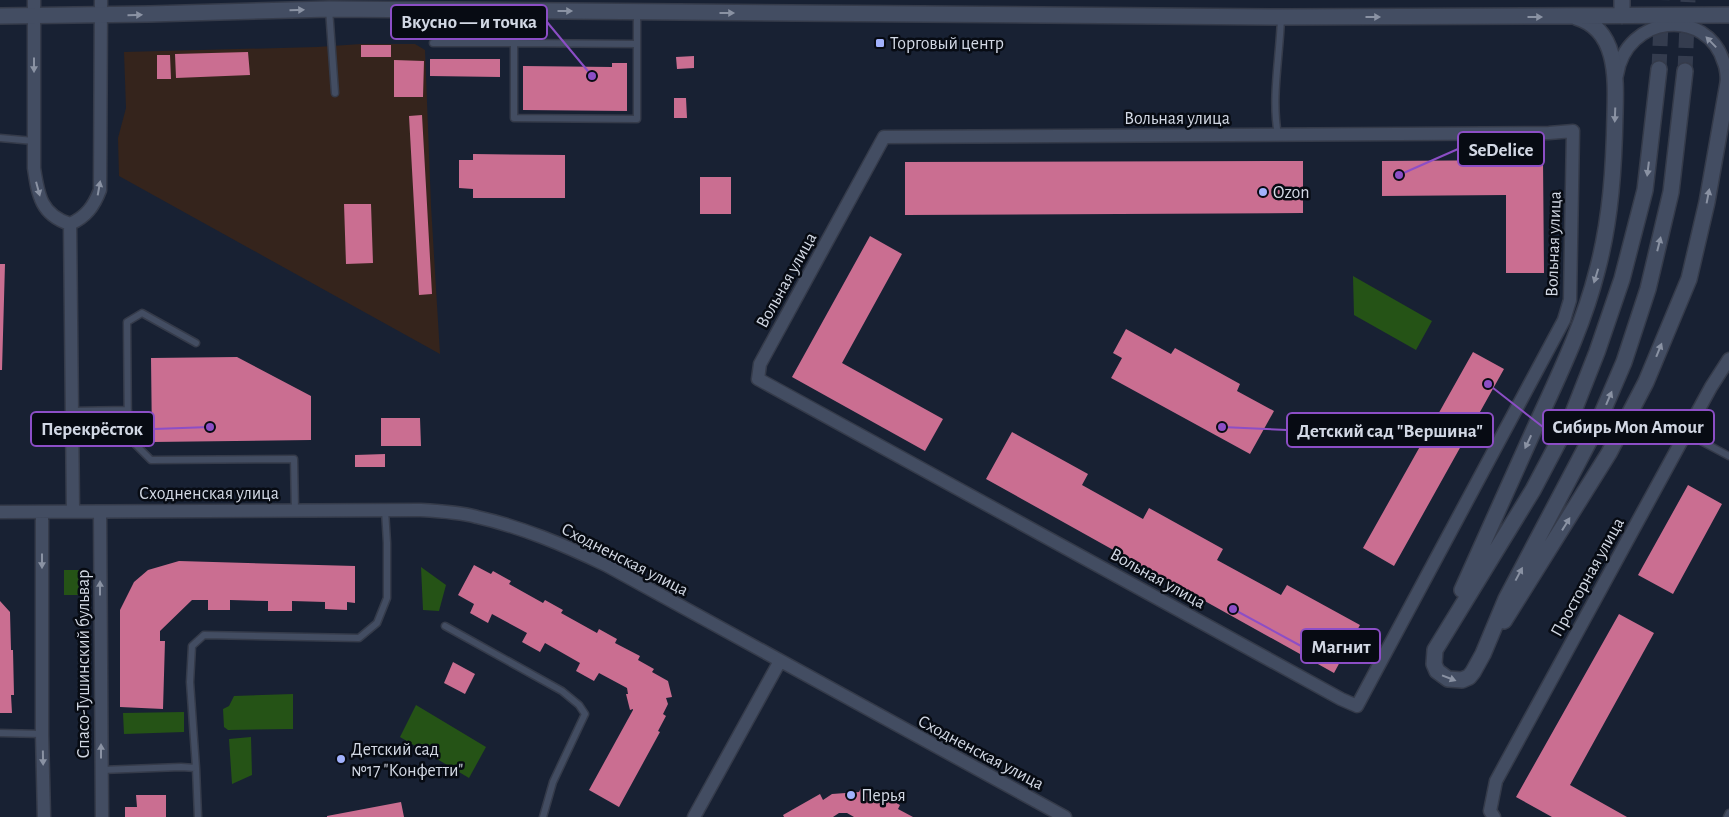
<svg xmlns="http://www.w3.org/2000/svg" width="1729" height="817" font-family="'Alegreya Sans',sans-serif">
<rect width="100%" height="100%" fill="#182133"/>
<path fill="#35241c" d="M361,44H415L425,50L431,206L440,354L119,176L118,138L126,108L124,52L317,47Z"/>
<path fill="#255316" d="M1353,276L1432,321L1416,350L1354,315Z
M421,567L446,585L439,611L423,610Z
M64,570H80L81,595H64Z
M293,694V729L228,730L224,727L223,709L229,706L234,696Z
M416,705L486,747L469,778L400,737Z
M184,712V732L124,734L123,713Z
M251,737L252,775L232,784L229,739Z"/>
<path fill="#ca6e91" d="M361,45H391V57H361Z
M248,52L250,75L176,78L175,54Z
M157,55H170L171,79H157Z
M694,56V68L677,69L676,57Z
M430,59H500V77L430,76Z
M394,60L424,61L423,97H394Z
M612,63H627V111L523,110V66L612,67Z
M674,98H686L687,118H674Z
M422,115L432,294L419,295L409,116Z
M473,154L565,155V198H473V189L459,188V160H473Z
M1543,160L1544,273H1506V195L1382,196V161Z
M1303,161V213L905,215V162Z
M700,177H731V214H700Z
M344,204H371L373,263L346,264Z
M870,236L902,254L842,363L943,419L925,451L792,377Z
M0,264H5L2,370H0Z
M1126,329L1171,354L1175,348L1240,384L1237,391L1274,411L1250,454L1111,378L1122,358L1113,353Z
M1473,352L1504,369L1394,566L1363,548Z
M237,357L311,396V440L152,442L151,358Z
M381,418H420L421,446H381Z
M1012,432L1088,474L1082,485L1143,519L1149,508L1223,549L1217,560L1281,595L1287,585L1360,625L1334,673L986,479Z
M385,454V467H355V455Z
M1688,485L1722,504L1673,594L1638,575Z
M179,561L355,566V603L347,602V610L325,609V602L292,601V611H268V601L230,600V610H208V600H192L160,631V641H165L163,709L120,707V610L134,582L148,570Z
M474,565L491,574L493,571L511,581L509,584L543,603L545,600L563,610L561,613L597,633L599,629L617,639L615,643L640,656L638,660L654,669L652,672L668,681L672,697L666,698L668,704L663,714L666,716L658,731L660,732L619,807L589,790L633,710V709L630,710L626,694H628L627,688L599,673L594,681L576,671L580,663L545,643L540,652L522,642L527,633L492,614L488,623L470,613L474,604L458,595Z
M0,601L10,612L11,650H13L14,695H11L12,713H0Z
M1619,614L1654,633L1570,785L1627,817H1552L1516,797Z
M453,662L475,674L465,694L444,683Z
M861,788L870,794L872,790L900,805L898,809L913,817H854L847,813H839L833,817H784L783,815L820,794L823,800L832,794L859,792Z
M136,795H166V817H125V807H137Z
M401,802L404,817H327V816Z"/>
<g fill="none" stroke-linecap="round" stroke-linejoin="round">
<path stroke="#343c4e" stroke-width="15" stroke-dasharray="15 8" stroke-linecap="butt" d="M1659,69L1662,0
M1685,71L1688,0"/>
<defs>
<path id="lane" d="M329,9L335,93
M433,43H514V118L637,119V12
M514,43L637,44
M1278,135C1271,97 1280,56 1281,17
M0,138L34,141
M196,343L142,313L127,322L128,437L151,460L294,459L295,510
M71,411L128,410
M1686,433L1729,456
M445,626L562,691L579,705L585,714L553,782L543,817
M0,733L42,734
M196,768L190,682L192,646L204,635L359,638L377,623L387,598V543L385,510
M101,770L181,767L196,768L198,817
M1727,817L1729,813"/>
<path id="street" d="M34,0V168C38,195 41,215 70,224C86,217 94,206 100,190L101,0
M1617,75C1626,15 1707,6 1724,63C1727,70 1727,78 1727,86
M1573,131L1570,300L1564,320L1357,706L1341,699L758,379L760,364L884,137L1549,133Z
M70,224L73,511
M0,512L420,510C439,511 459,512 477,517C522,527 564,545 606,565L1065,817
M42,512V734L44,817
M100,512L102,817
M694,817L780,661
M1494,817L1490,811L1496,781L1711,387L1729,359"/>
<path id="secondary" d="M0,16L149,14L329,9L1281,17L1729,15
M1622,16V0
M1659,69L1645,190L1622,279L1597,352L1571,418L1533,490L1435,650L1434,664L1437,671L1448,679L1462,680L1469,677L1473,672L1483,654L1506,599L1594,432L1624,362L1648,289L1671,192L1685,71
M1462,590C1485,538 1509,485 1533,432C1557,379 1583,327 1597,271C1611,219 1614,166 1615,114C1616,78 1618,29 1576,17
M1504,621L1609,453L1646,382L1689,279L1707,202L1729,77"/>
</defs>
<use href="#lane" stroke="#353b4a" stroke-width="9"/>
<use href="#street" stroke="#353b4a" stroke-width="15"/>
<use href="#secondary" stroke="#353b4a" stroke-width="18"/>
<use href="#lane" stroke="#434d62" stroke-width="6"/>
<use href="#street" stroke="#434d62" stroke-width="12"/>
<use href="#secondary" stroke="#434d62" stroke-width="15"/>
</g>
<defs><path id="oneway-solid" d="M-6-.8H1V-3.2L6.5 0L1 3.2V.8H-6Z" transform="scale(1.25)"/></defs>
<g fill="#8a92a3">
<use href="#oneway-solid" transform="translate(297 10) rotate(-2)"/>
<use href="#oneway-solid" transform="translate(565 11)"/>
<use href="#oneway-solid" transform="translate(727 13)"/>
<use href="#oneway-solid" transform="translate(135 15) rotate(-1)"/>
<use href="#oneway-solid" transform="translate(1373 17)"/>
<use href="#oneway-solid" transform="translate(1535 17)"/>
<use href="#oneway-solid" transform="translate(1711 42) rotate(-134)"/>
<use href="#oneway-solid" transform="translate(34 65) rotate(90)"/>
<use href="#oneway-solid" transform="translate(1615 115) rotate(92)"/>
<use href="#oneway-solid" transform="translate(1648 169) rotate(97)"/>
<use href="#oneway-solid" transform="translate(99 188) rotate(-80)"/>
<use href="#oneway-solid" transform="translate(38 189) rotate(75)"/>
<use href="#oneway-solid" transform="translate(1708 196) rotate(-79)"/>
<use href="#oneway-solid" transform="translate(1659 244) rotate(-76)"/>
<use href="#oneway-solid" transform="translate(1596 276) rotate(107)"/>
<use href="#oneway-solid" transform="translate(1659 350) rotate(-68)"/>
<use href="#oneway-solid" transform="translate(1609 398) rotate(-67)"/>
<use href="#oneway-solid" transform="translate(1528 442) rotate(115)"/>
<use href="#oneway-solid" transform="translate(1566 524) rotate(-58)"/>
<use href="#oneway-solid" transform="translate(42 561) rotate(90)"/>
<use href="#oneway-solid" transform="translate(1519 574) rotate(-62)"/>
<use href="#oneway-solid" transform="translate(100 588) rotate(-90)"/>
<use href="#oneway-solid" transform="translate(1449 678) rotate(21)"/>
<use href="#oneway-solid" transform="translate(101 751) rotate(-90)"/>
<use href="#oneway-solid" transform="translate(43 758) rotate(89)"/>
</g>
<g fill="#a2b2fd" stroke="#070b13" stroke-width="2">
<rect x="875" y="38" width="10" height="10" rx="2.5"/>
<circle cx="1263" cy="192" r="5"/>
<circle cx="341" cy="759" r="5"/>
<circle cx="851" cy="795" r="5"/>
</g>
<g text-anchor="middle" stroke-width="5" stroke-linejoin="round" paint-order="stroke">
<g font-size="18" fill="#d2d8e4" stroke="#070b13" text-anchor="start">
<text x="890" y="49">Торговый центр</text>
<text x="1273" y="198">Ozon</text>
<text x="351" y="755">Детский сад<tspan x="351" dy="21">№17 "Конфетти"</tspan></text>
<text x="861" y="801">Перья</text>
</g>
<g font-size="18" fill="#d2d8e4" stroke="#070b13">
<text x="1177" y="124">Вольная улица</text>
<text transform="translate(1553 244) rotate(-88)" y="6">Вольная улица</text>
<text transform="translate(786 280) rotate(-61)" y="6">Вольная улица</text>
<text x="209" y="499">Сходненская улица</text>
<text transform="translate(625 559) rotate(27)" y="6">Сходненская улица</text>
<text transform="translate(1587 577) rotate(-61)" y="6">Просторная улица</text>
<text transform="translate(1158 578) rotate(29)" y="6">Вольная улица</text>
<text transform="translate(83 664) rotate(-90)" y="6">Спасо-Тушинский бульвар</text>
<text transform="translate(981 752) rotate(28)" y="6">Сходненская улица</text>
</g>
</g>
<path fill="none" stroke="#8c4ec6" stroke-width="2" d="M592 76L547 22M1399 175L1458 149M1488 384L1543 427M210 427L154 429M1222 427L1287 430M1233 609L1301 646"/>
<g fill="#8c4ec6" stroke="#070b13" stroke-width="2">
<circle cx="592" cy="76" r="5"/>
<circle cx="1399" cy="175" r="5"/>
<circle cx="1488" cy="384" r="5"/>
<circle cx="210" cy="427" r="5"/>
<circle cx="1222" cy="427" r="5"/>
<circle cx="1233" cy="609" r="5"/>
</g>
<g fill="#070b13" stroke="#8c4ec6" stroke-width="2">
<rect x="391" y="5" width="156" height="34" rx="5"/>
<rect x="1458" y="132" width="86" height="34" rx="5"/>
<rect x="1543" y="410" width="171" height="34" rx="5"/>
<rect x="31" y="412" width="123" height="34" rx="5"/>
<rect x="1287" y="413" width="206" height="34" rx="5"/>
<rect x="1301" y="629" width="79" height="34" rx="5"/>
</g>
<g font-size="19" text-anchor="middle" font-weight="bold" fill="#d2d8e4">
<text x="469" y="28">Вкусно — и точка</text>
<text x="1501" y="156">SeDelice</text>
<text x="1628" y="433">Сибирь Mon Amour</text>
<text x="92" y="435">Перекрёсток</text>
<text x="1390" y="437">Детский сад "Вершина"</text>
<text x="1341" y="653">Магнит</text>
</g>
</svg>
